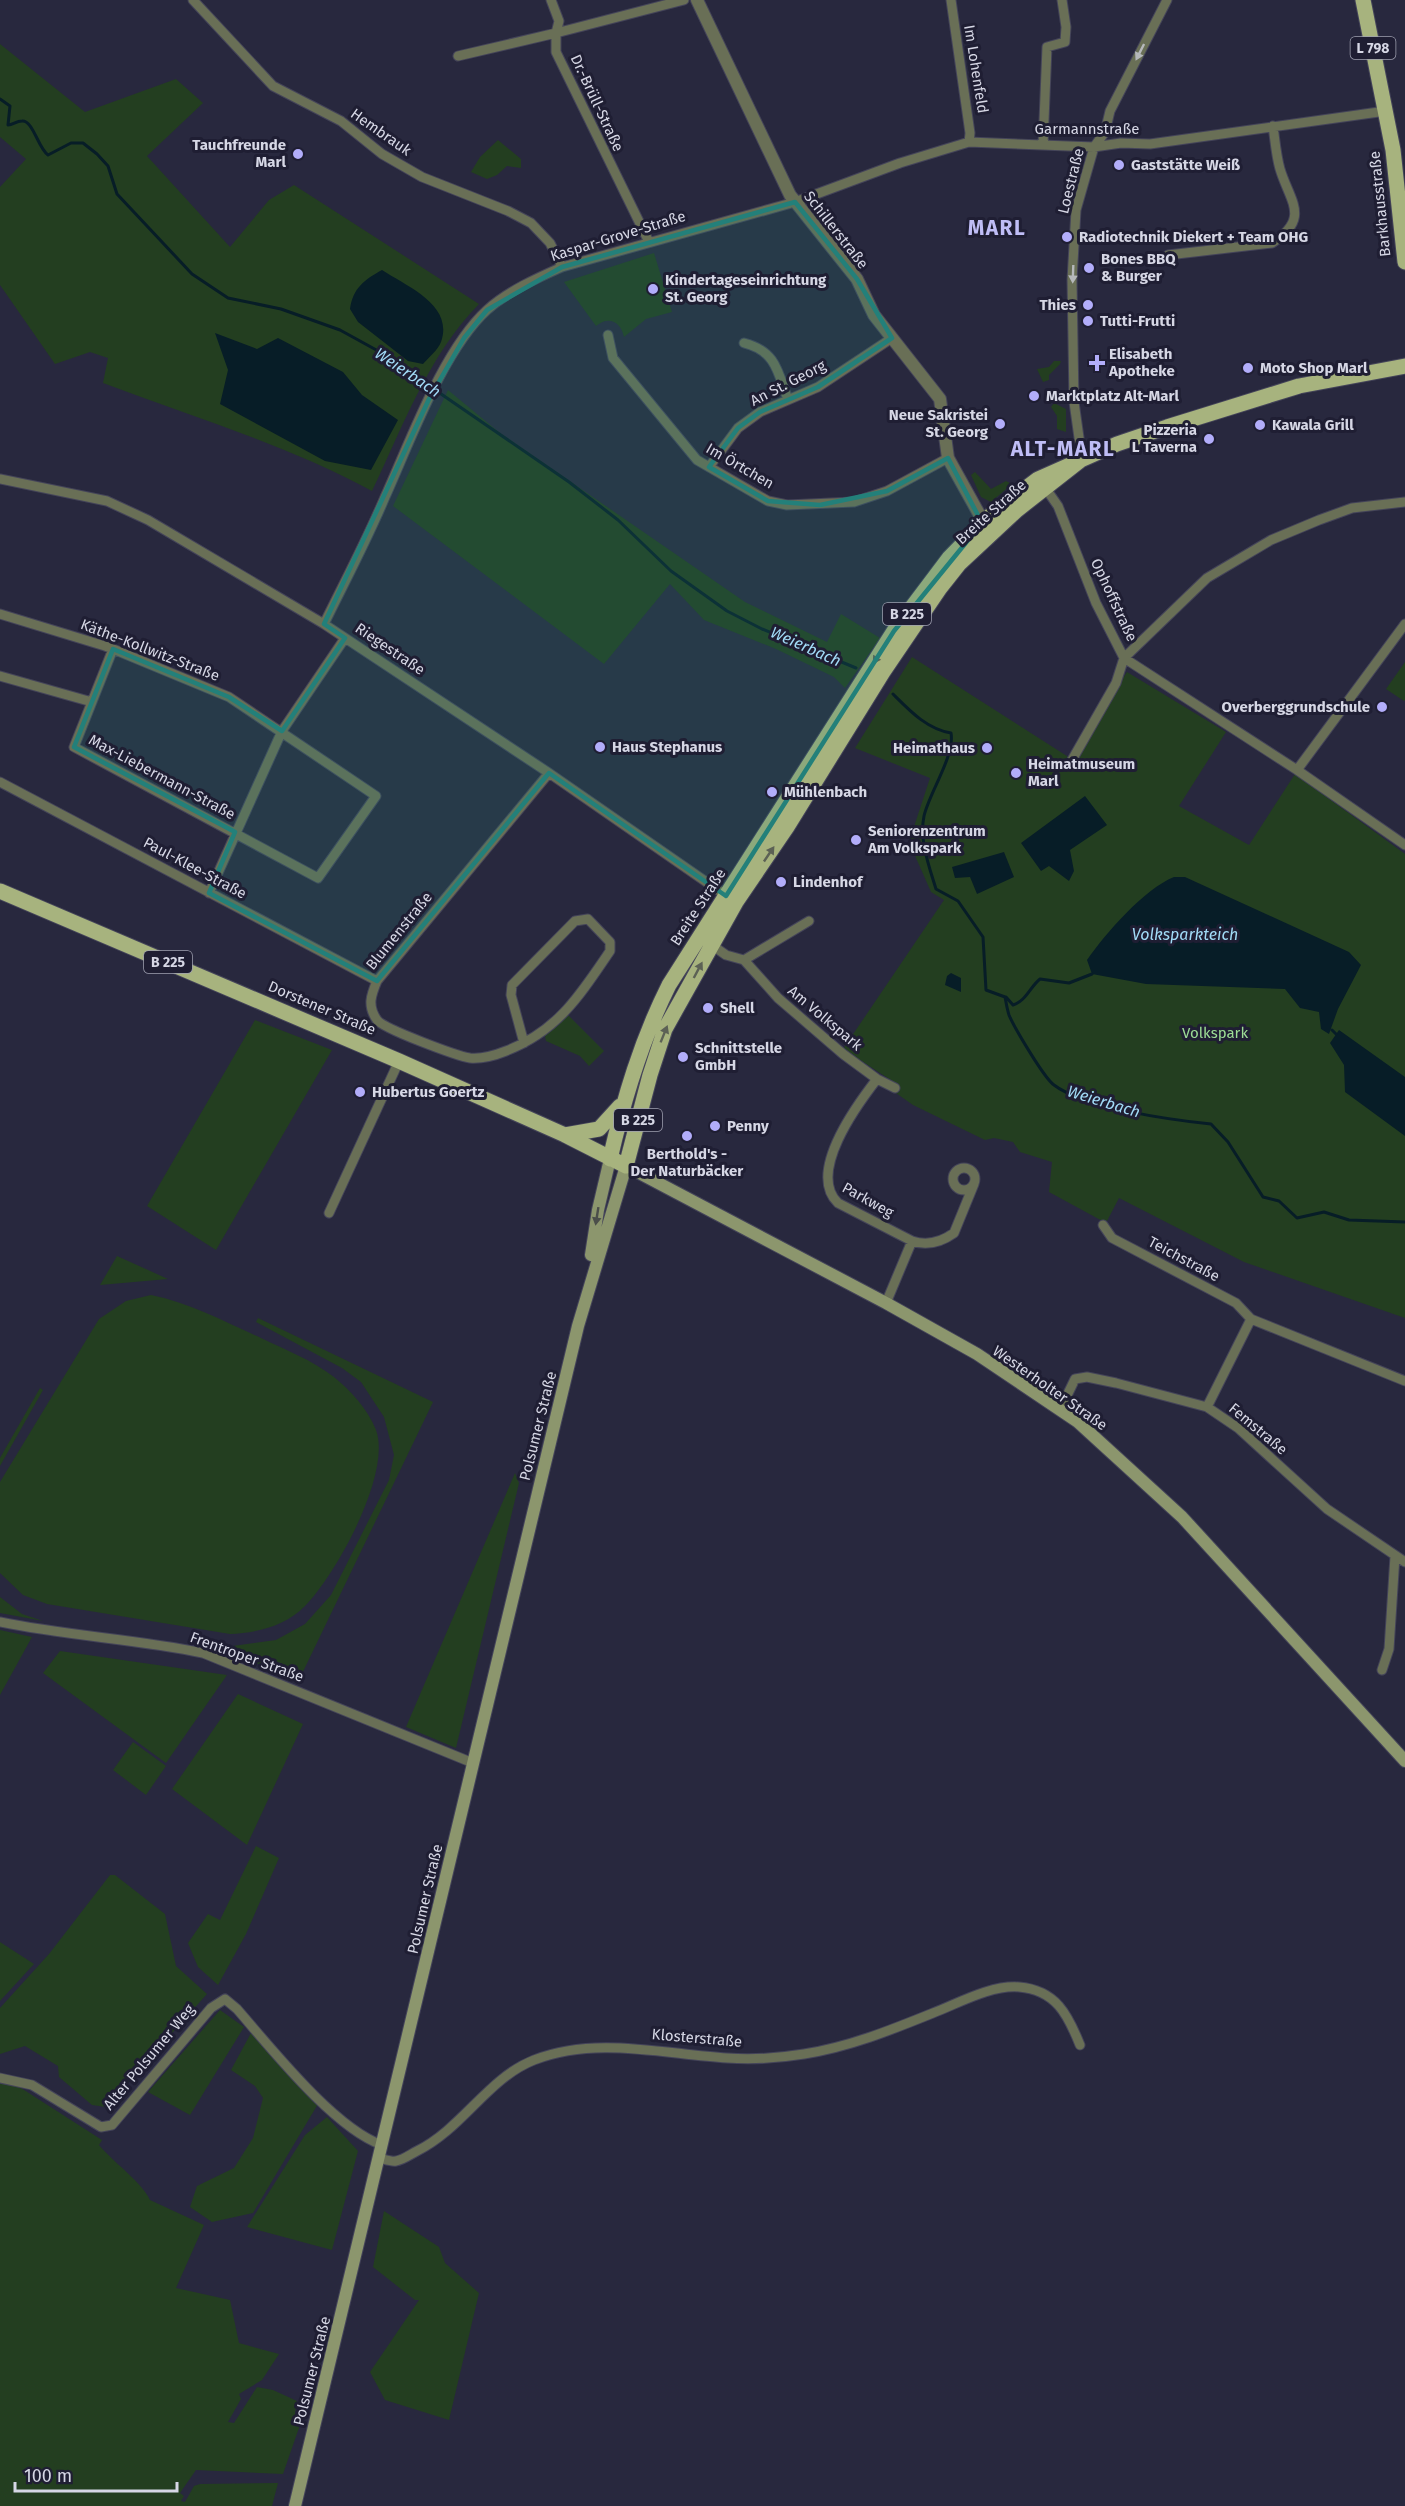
<svg xmlns="http://www.w3.org/2000/svg" width="1405" height="2506" font-family="'Fira Sans',sans-serif">
<rect width="100%" height="100%" fill="#28283e"/>
<path fill="#233e20" d="M0,44L85,112L176,79L203,103L147,156L230,247L269,200L294,185L479,304C428,356 403,426 372,491C287,445 193,417 103,383L108,358L90,352L55,364L0,285V187L26,159L0,137Z
M498,140L521,159V168L507,166L497,175L487,179L471,172L480,157Z
M654,253L672,312L646,319L624,337C621,322 609,315 596,326L564,282Z
M1054,361H1061L1060,364L1049,375V380L1043,382L1037,369L1049,367Z
M448,390L500,433L745,602L827,642L841,614L880,638L845,688L834,677L776,649L704,620L670,584L604,664L393,506Z
M1054,403L1066,409V432L1057,429V416L1051,407Z
M975,472L991,489L1006,481L1012,484L991,502L981,497L971,475Z
M912,657L1070,758L1127,672L1226,732L1179,806L1249,845L1295,774L1405,854V1318L1244,1262L1119,1198L1106,1223L1049,1192L1052,1162L1020,1152L1013,1142L994,1138L985,1140L913,1105L893,1091L897,1084L843,1049L944,900L931,892L909,842L930,778L855,748Z
M1405,662V700L1404,701L1386,689Z
M568,1015L604,1051L589,1066L580,1056L546,1041L545,1036Z
M255,1020L332,1050L216,1250L147,1206Z
M117,1256L168,1279L100,1285Z
M151,1295C191,1303 225,1322 261,1338C286,1350 312,1360 334,1377C350,1390 368,1409 376,1430C392,1473 336,1575 305,1606C286,1626 256,1633 230,1634L47,1604L23,1595L0,1573V1482L99,1319L126,1301Z
M258,1318L433,1402L299,1680L218,1648L276,1640L305,1624L331,1595L389,1480L394,1455L384,1417L361,1382L342,1368L256,1322Z
M40,1388L43,1390L0,1466V1458Z
M515,1473L519,1483L456,1748L406,1727Z
M0,1597L22,1614L43,1621L0,1613Z
M0,1630L32,1637L0,1695Z
M60,1651L227,1675L166,1763L43,1673Z
M238,1694L303,1724L247,1845L172,1789Z
M133,1742L166,1766L146,1795L113,1770Z
M256,1846L279,1858L246,1934L218,1985L198,1967L188,1943L208,1914L220,1920Z
M110,1875H115L165,1914L176,1966L207,1994L106,2107L92,2105L59,2077L58,2066L25,2046L0,2054V2008L49,1954Z
M0,1942L34,1964L0,2001Z
M220,2010L244,2027L190,2115L148,2092Z
M251,2033L318,2104L253,2213L212,2222L190,2207L197,2186L234,2168L253,2138L263,2098L255,2086L231,2070Z
M6,2083L21,2088L102,2140L99,2145C113,2162 142,2182 150,2200L204,2225L176,2288L230,2300L239,2343L279,2354L262,2380L239,2394L241,2399L228,2422L234,2423L257,2387L273,2390L297,2401L295,2413L301,2422L283,2474L196,2470L180,2493L184,2496L181,2501L185,2502L194,2486L200,2484L278,2483L272,2506H0V2084Z
M327,2117L358,2151L332,2250L247,2227L305,2135Z
M384,2211L439,2247L445,2263L479,2293L449,2420L385,2400L370,2372L419,2300H415L373,2267Z"/>
<path fill="#071d27" d="M382,270C408,287 454,305 441,342C438,350 428,358 423,364L408,361L358,322L350,309C353,288 364,280 382,270Z
M215,333L257,349L278,338L343,372L362,395L398,420L371,470L325,461L220,404L228,370Z
M1085,796L1107,825L1070,850L1074,871L1069,881L1049,866L1041,871L1021,843Z
M1004,852L1014,877L977,894L970,877L955,878L952,867Z
M1174,877H1185L1349,952L1361,965L1338,1009L1329,1034L1321,1029L1319,1012L1300,1008L1285,989L1146,984L1092,974L1087,960C1106,933 1144,889 1174,877Z
M951,973L961,978V992L945,985L947,976Z
M1339,1030L1405,1077V1136L1345,1092L1344,1065L1330,1043Z"/>
<g fill="none" stroke-linecap="round" stroke-linejoin="round">
<path stroke="#071d27" stroke-width="3" d="M0,99L10,106L8,125C13,125 16,121 22,121C33,120 38,148 48,155L71,143H83L97,154L108,166L117,194L192,274L228,298L281,309L340,330L380,352L569,482L618,520L671,571L727,611L762,629L856,668
M893,694C910,711 927,729 951,733C955,756 929,793 924,816C919,840 929,866 936,889L958,901L983,937L986,990L1005,997C1006,1002 1007,1009 1009,1015C1014,1027 1044,1078 1054,1085C1084,1108 1172,1120 1211,1124L1228,1142L1263,1197L1279,1201L1297,1218L1324,1212L1349,1220L1405,1222
M1006,997L1013,1005C1026,1001 1030,987 1040,979L1069,983L1092,974
M1332,1030L1336,1034"/>
<defs>
<path id="minor" d="M193,0L273,86L341,121L382,154L422,177L508,211L531,223L550,243L562,267
M551,0L559,21L556,33L684,0
M951,0L970,133L969,142
M458,56L556,33V52L649,242
M1043,145L1047,47L1065,42L1066,27L1062,0
M1168,255L1272,243C1311,218 1290,202 1280,169C1276,155 1275,140 1273,126
M608,335L613,358L697,460L768,501L787,505L854,502L887,491L948,458
M744,343C776,351 778,372 788,400
M1082,459L1074,402L1072,280L1076,210L1094,147L1105,132L1110,111L1167,0
M709,467L738,428L760,412L818,387L892,338
M0,479L107,501L148,520L324,624L549,773L728,897
M1044,486L1058,506L1096,603L1124,658L1297,770L1405,845
M0,614L105,646L113,649L229,697L376,796L318,878L74,747L113,649
M324,624C345,581 367,540 385,497C410,442 443,350 487,310C508,291 537,278 562,267L795,202L900,163L969,142L1094,147L1121,143L1150,144L1386,111
M0,676L92,702
M1072,760L1116,683L1124,658L1207,578L1271,540L1319,520L1352,508L1405,502
M1297,770L1405,624
M0,782L377,981
M209,893L282,731L345,638
M709,943L726,955L744,960L778,998L843,1054L877,1079L895,1088
M744,960L809,921
M524,1043L511,995L512,985L575,921L588,919L610,942V951C580,995 558,1031 506,1051C496,1055 482,1059 470,1058C457,1056 384,1029 377,1020C367,1006 371,995 377,981L549,773
M877,1079C856,1106 807,1173 838,1203L912,1241L886,1303
M953 1179a11 11 0 1 1 22 0a11 11 0 1 1-22 0Z
M329,1213L399,1061
M1103,1225L1112,1238L1236,1303L1251,1319L1207,1407
M912,1241C927,1246 940,1243 954,1233L974,1184
M1251,1319L1405,1381
M1060,1410L1075,1379L1087,1377L1116,1383L1207,1407L1238,1428L1327,1509L1405,1562
M0,1622C67,1636 136,1639 203,1653L473,1763
M1382,1670L1389,1649L1395,1556
M0,2078L32,2085L101,2127L112,2125L211,2008L225,1999L237,2009C271,2048 334,2128 382,2145
M379,2158C384,2159 391,2162 396,2161C403,2160 411,2154 417,2151C463,2128 488,2078 534,2060C596,2036 663,2054 727,2058C752,2060 779,2058 804,2054C849,2047 891,2030 933,2013C959,2003 990,1985 1019,1987C1056,1990 1068,2015 1080,2045"/>
<path id="tertiary" d="M697,0L790,195L857,279L874,315L940,399L948,458L988,530"/>
<path id="secondary" d="M591,1255L598,1210L610,1159
M295,2506L578,1326L626,1166L886,1303L977,1354L1078,1422L1182,1517L1405,1761"/>
<path id="primary" d="M1363,0L1393,150L1405,262
M0,891L399,1061L565,1135L626,1166L650,1075L665,1029L736,902L787,827L883,672L940,588L959,564L1017,510L1082,459
M565,1135L599,1129L620,1106
M610,1159C624,1098 641,1041 669,985L894,631L949,558L993,513L1038,479L1117,444L1167,427L1299,386L1405,366"/>
</defs>
<use href="#minor" stroke="#444459" stroke-width="11"/>
<use href="#tertiary" stroke="#444459" stroke-width="14"/>
<use href="#secondary" stroke="#444459" stroke-width="14"/>
<use href="#primary" stroke="#444459" stroke-width="17"/>
<use href="#minor" stroke="#696f56" stroke-width="9"/>
<use href="#tertiary" stroke="#696f56" stroke-width="12"/>
<use href="#secondary" stroke="#8c966d" stroke-width="12"/>
<use href="#primary" stroke="#a7b37e" stroke-width="15"/>
</g>
<defs><path id="oneway-solid" d="M-6-.8H1V-3.2L6.5 0L1 3.2V.8H-6Z" transform="scale(1.5)"/></defs>
<g fill="#b5b8ba">
<use href="#oneway-solid" transform="translate(1140 52) rotate(117)"/>
<use href="#oneway-solid" transform="translate(1073 274) rotate(92)"/>
</g>
<g fill="#5c6155">
<use href="#oneway-solid" transform="translate(878 656) rotate(123)"/>
<use href="#oneway-solid" transform="translate(769 854) rotate(-56)"/>
<use href="#oneway-solid" transform="translate(698 970) rotate(-62)"/>
<use href="#oneway-solid" transform="translate(664 1034) rotate(-68)"/>
</g>
<use fill="#4b4e4a" href="#oneway-solid" transform="translate(597 1216) rotate(99)"/>
<path fill="#23807a" fill-opacity="0.2" stroke="#23807a" stroke-width="4.5" stroke-linejoin="round" d="M795,202L857,279L892,338L818,387L760,412L738,428L709,467L768,501L820,505L887,491L948,458L982,523L894,631L726,896L549,773L377,981L209,893L235,832L74,747L113,649L229,697L282,731L345,638L324,624L429,399L464,338L487,310L562,267Z"/>
<g fill="#b2adfa" stroke="#1f1e33" stroke-width="2">
<circle cx="298" cy="154" r="6"/>
<circle cx="1119" cy="165" r="6"/>
<circle cx="1067" cy="237" r="6"/>
<circle cx="1089" cy="268" r="6"/>
<circle cx="653" cy="289" r="6"/>
<circle cx="1088" cy="305" r="6"/>
<circle cx="1088" cy="321" r="6"/>
<path d="M1094 354h6v6h6v6h-6v6h-6v-6h-6v-6h6z"/>
<circle cx="1248" cy="368" r="6"/>
<circle cx="1034" cy="396" r="6"/>
<circle cx="1000" cy="424" r="6"/>
<circle cx="1260" cy="425" r="6"/>
<circle cx="1209" cy="439" r="6"/>
<circle cx="1382" cy="707" r="6"/>
<circle cx="600" cy="747" r="6"/>
<circle cx="987" cy="748" r="6"/>
<circle cx="1016" cy="773" r="6"/>
<circle cx="772" cy="792" r="6"/>
<circle cx="856" cy="840" r="6"/>
<circle cx="781" cy="882" r="6"/>
<circle cx="708" cy="1008" r="6"/>
<circle cx="683" cy="1057" r="6"/>
<circle cx="360" cy="1092" r="6"/>
<circle cx="715" cy="1126" r="6"/>
<circle cx="687" cy="1136" r="6"/>
</g>
<g text-anchor="middle" stroke-width="6" stroke-linejoin="round" paint-order="stroke">
<g fill="#1f1e33" stroke="#9fa0b0" stroke-width="1.5">
<rect x="1350.5" y="37" width="45" height="22" rx="4.5"/>
<rect x="883" y="603" width="48" height="22" rx="4.5"/>
<rect x="144" y="951" width="48" height="22" rx="4.5"/>
<rect x="614" y="1109" width="48" height="22" rx="4.5"/>
</g>
<g font-size="14" font-weight="bold" fill="#d6d7e5">
<text x="1373" y="53">L 798</text>
<text x="907" y="619">B 225</text>
<text x="168" y="967">B 225</text>
<text x="638" y="1125">B 225</text>
</g>
<g font-size="15" fill="#d6d7e5" stroke="#1f1e33">
<text transform="translate(976 69) rotate(81)" y="5">Im Lohenfeld</text>
<text transform="translate(597 103) rotate(65)" y="5">Dr.-Brüll-Straße</text>
<text x="1087" y="134">Garmannstraße</text>
<text transform="translate(381 132) rotate(35)" y="5">Hembrauk</text>
<text transform="translate(1071 181) rotate(-76)" y="5">Loestraße</text>
<text transform="translate(1380 204) rotate(-96)" y="5">Barkhausstraße</text>
<text transform="translate(836 230) rotate(52)" y="5">Schillerstraße</text>
<text transform="translate(618 236) rotate(-17)" y="5">Kaspar-Grove-Straße</text>
<text transform="translate(788 383) rotate(-27)" y="5">An St. Georg</text>
<text transform="translate(740 466) rotate(30)" y="5">Im Örtchen</text>
<text transform="translate(991 512) rotate(-42)" y="5">Breite Straße</text>
<text transform="translate(1114 600) rotate(65)" y="5">Ophoffstraße</text>
<text transform="translate(390 649) rotate(34)" y="5">Riegestraße</text>
<text transform="translate(150 650) rotate(21)" y="5">Käthe-Kollwitz-Straße</text>
<text transform="translate(162 777) rotate(28)" y="5">Max-Liebermann-Straße</text>
<text transform="translate(195 868) rotate(28)" y="5">Paul-Klee-Straße</text>
<text transform="translate(698 907) rotate(-57)" y="5">Breite Straße</text>
<text transform="translate(399 931) rotate(-51)" y="5">Blumenstraße</text>
<text transform="translate(322 1008) rotate(23)" y="5">Dorstener Straße</text>
<text transform="translate(825 1018) rotate(40)" y="5">Am Volkspark</text>
<text transform="translate(868 1200) rotate(29)" y="5">Parkweg</text>
<text transform="translate(1184 1259) rotate(28)" y="5">Teichstraße</text>
<text transform="translate(1050 1388) rotate(35)" y="5">Westerholter Straße</text>
<text transform="translate(538 1426) rotate(-76)" y="5">Polsumer Straße</text>
<text transform="translate(1258 1429) rotate(40)" y="5">Femstraße</text>
<text transform="translate(247 1657) rotate(20)" y="5">Frentroper Straße</text>
<text transform="translate(425 1899) rotate(-77)" y="5">Polsumer Straße</text>
<text transform="translate(697 2038) rotate(5)" y="5">Klosterstraße</text>
<text transform="translate(149 2057) rotate(-50)" y="5">Alter Polsumer Weg</text>
<text transform="translate(312 2371) rotate(-76)" y="5">Polsumer Straße</text>
</g>
<g font-size="15" font-weight="bold" fill="#d6d7e5" stroke="#1f1e33" text-anchor="start">
<text x="286" y="150" text-anchor="end">Tauchfreunde<tspan x="286" dy="17">Marl</tspan></text>
<text x="1131" y="170">Gaststätte Weiß</text>
<text x="1079" y="242">Radiotechnik Diekert + Team OHG</text>
<text x="1101" y="264">Bones BBQ<tspan x="1101" dy="17">&amp; Burger</tspan></text>
<text x="665" y="285">Kindertageseinrichtung<tspan x="665" dy="17">St. Georg</tspan></text>
<text x="1076" y="310" text-anchor="end">Thies</text>
<text x="1100" y="326">Tutti-Frutti</text>
<text x="1109" y="359">Elisabeth<tspan x="1109" dy="17">Apotheke</tspan></text>
<text x="1260" y="373">Moto Shop Marl</text>
<text x="1046" y="401">Marktplatz Alt-Marl</text>
<text x="988" y="420" text-anchor="end">Neue Sakristei<tspan x="988" dy="17">St. Georg</tspan></text>
<text x="1272" y="430">Kawala Grill</text>
<text x="1197" y="435" text-anchor="end">Pizzeria<tspan x="1197" dy="17">L Taverna</tspan></text>
<text x="1370" y="712" text-anchor="end">Overberggrundschule</text>
<text x="612" y="752">Haus Stephanus</text>
<text x="975" y="753" text-anchor="end">Heimathaus</text>
<text x="1028" y="769">Heimatmuseum<tspan x="1028" dy="17">Marl</tspan></text>
<text x="784" y="797">Mühlenbach</text>
<text x="868" y="836">Seniorenzentrum<tspan x="868" dy="17">Am Volkspark</tspan></text>
<text x="793" y="887">Lindenhof</text>
<text x="720" y="1013">Shell</text>
<text x="695" y="1053">Schnittstelle<tspan x="695" dy="17">GmbH</tspan></text>
<text x="372" y="1097">Hubertus Goertz</text>
<text x="727" y="1131">Penny</text>
<text x="687" y="1159" text-anchor="middle">Berthold's -<tspan x="687" dy="17">Der Naturbäcker</tspan></text>
</g>
<g font-size="15" fill="#9cdc95" stroke="#1f1e33">
<text x="1215" y="1038">Volkspark</text>
</g>
<g font-size="16" font-style="italic" fill="#a2dbf7" stroke="#1f1e33">
<text transform="translate(408 372) rotate(34)" y="6">Weierbach</text>
<text transform="translate(806 646) rotate(24)" y="6">Weierbach</text>
<text x="1185" y="940">Volksparkteich</text>
<text transform="translate(1104 1101) rotate(17)" y="6">Weierbach</text>
</g>
<g font-size="21" font-weight="bold" letter-spacing="1.5" fill="#bfbdf6" stroke="#1f1e33">
<text x="997" y="235">MARL</text>
<text x="1063" y="456">ALT-MARL</text>
</g>
</g>
<path d="M15 2482v9h162v-9" fill="none" stroke="#d6d7e5" stroke-width="3"/>
<text x="24" y="2482" font-size="18" fill="#d6d7e5" stroke="#1f1e33" stroke-width="4.5" paint-order="stroke">100 m</text>
</svg>
